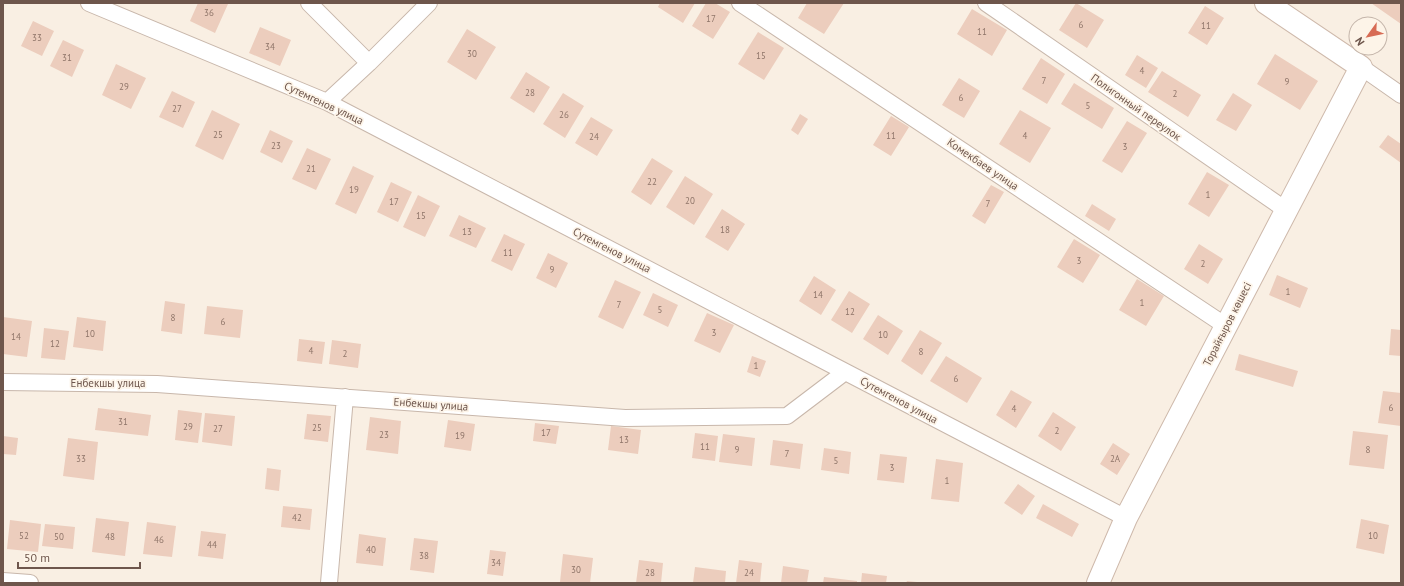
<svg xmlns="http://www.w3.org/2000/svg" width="1404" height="586" font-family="'PT Sans',sans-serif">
<rect width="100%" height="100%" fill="#f9efe3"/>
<path fill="#eccdbd" d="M198,3L228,4L215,33L190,21Z
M660,3H695L683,23L658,7Z
M706,3H715L730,12L713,39L692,26Z
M807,3H844L824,34L798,18Z
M1076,3L1104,20L1087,48L1059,30Z
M1371,3H1401V24Z
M1205,6L1224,18L1207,45L1188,33Z
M972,9L1007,30L992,56L957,34Z
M33,21L54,31L42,56L21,46Z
M260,27L291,40L280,66L249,53Z
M467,29L496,47L476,80L447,62Z
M758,32L784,48L764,80L738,64Z
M63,40L84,50L72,77L50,66Z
M1275,54L1318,81L1300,110L1257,84Z
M1137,55L1158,68L1146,88L1125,75Z
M1041,58L1065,74L1047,104L1022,89Z
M116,64L146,78L131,109L102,95Z
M1162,71L1201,95L1188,117L1148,92Z
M526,72L550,87L534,113L510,98Z
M959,78L980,91L964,118L942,105Z
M1074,83L1114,108L1102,129L1061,104Z
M172,91L195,102L183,128L159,117Z
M563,93L584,106L565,138L543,124Z
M1233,93L1252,105L1236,131L1216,120Z
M212,110L240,124L223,160L195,146Z
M1020,110L1051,128L1030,163L999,144Z
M800,114L808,119L798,135L791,130Z
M891,116L909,127L891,156L873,145Z
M591,117L613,130L597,156L575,143Z
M1127,121L1147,133L1122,173L1102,161Z
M270,130L293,141L282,163L260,152Z
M1388,135L1401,144V163L1379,147Z
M307,148L331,159L316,190L292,179Z
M652,158L673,171L651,205L631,192Z
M353,166L374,176L356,214L335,204Z
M1207,172L1229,185L1209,217L1188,204Z
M685,176L713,194L694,225L666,207Z
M391,182L412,192L398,222L377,212Z
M991,185L1004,192L985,224L972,216Z
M418,195L440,206L425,237L403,227Z
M1092,204L1116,219L1109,231L1085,216Z
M722,209L745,224L728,251L705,237Z
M459,215L486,228L476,248L449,236Z
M504,234L525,244L512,271L491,261Z
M1074,239L1100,255L1083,283L1057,267Z
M1199,244L1223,259L1208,284L1184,269Z
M548,253L568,263L556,288L536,278Z
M1277,275L1308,288L1300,308L1269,295Z
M814,276L836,290L821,315L799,301Z
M1137,279L1164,296L1146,326L1119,310Z
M615,280L641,292L623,329L598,317Z
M849,291L870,304L852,333L831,320Z
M653,293L678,305L668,327L643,315Z
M165,301L185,304L182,334L161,331Z
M207,306L243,310L240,338L204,334Z
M707,313L734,325L720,353L694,341Z
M878,315L903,331L888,355L863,339Z
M3,317L32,321L27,357L3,354Z
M77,317L106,321L103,351L73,347Z
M44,328L69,331L65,360L41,358Z
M1391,329L1401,330V356L1389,355Z
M920,330L942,343L922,375L901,361Z
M299,339L325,342L322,364L297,361Z
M332,340L361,344L358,368L329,364Z
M1239,354L1298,371L1293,387L1235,370Z
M752,356L766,361L760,377L747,372Z
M946,356L982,378L967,403L930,381Z
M1011,390L1032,402L1016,428L996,415Z
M1383,391L1401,393V426L1378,423Z
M98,408L151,415L148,436L95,430Z
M178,410L202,413L198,443L175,440Z
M1053,412L1076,427L1061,451L1038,436Z
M205,413L235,416L232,446L202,442Z
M307,414L331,416L328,442L304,439Z
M370,417L401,421L398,454L366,450Z
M448,420L475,424L471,451L444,447Z
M535,423L559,426L556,444L533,441Z
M611,426L641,430L638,454L608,450Z
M1353,431L1388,435L1384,469L1349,465Z
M695,433L718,436L715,461L692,458Z
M723,434L755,438L752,466L719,462Z
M3,436L18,438L16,455L3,454Z
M68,438L98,442L94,480L63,476Z
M773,440L803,444L800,469L770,465Z
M1113,443L1130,454L1117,475L1100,464Z
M824,448L851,452L849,474L821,470Z
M880,454L907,457L904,483L877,480Z
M936,459L963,463L959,502L931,499Z
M267,468L281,470L279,491L265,489Z
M1018,484L1035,496L1022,515L1004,503Z
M1043,504L1079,524L1072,537L1036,518Z
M283,506L312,509L310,530L281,527Z
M96,518L129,522L125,556L92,552Z
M1361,519L1389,525L1384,554L1356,548Z
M10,520L41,524L38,552L7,549Z
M147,522L176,526L172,557L143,554Z
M45,524L75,527L73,549L42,546Z
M201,531L226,534L223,559L198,556Z
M359,534L386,538L383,566L356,563Z
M414,538L438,541L434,573L410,570Z
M490,550L506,552L503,576L487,574Z
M563,554L593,558L590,583L560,582Z
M639,560L663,563L661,583H636Z
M739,560L762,563L760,583H736Z
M783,566L809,570L807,583H781Z
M695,567L726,571L725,583H693Z
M862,573L887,576L886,583H861Z
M824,577L857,581V583H823Z
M907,581L917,582V583H906Z"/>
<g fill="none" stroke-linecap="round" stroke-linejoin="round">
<defs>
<path id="street" d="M89,3L327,102L1126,518
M309,3L369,63
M740,3L1226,326
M986,3L1286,210
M1361,67L1401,95
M327,102L369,63L429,3
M3,382L157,384L625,418L787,416L845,372
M3,581L30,583
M329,583L345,397"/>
<path id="secondary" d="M1098,583L1126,518L1361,67L1266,3"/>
</defs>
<use href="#street" stroke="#c8b7ab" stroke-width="18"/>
<use href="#secondary" stroke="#ceb9ab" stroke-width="24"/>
<use href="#street" stroke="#fff" stroke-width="16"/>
<use href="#secondary" stroke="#fff" stroke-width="22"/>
</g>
<g text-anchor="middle" stroke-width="3.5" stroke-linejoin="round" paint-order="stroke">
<g font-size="9" fill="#8e7468">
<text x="209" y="16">36</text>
<text x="711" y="22">17</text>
<text x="1081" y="28">6</text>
<text x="1206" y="29">11</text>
<text x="982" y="35">11</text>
<text x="37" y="41">33</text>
<text x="270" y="50">34</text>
<text x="472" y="57">30</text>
<text x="761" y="59">15</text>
<text x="67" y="61">31</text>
<text x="1142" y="74">4</text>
<text x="1044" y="84">7</text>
<text x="1287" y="85">9</text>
<text x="124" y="90">29</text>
<text x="530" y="96">28</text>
<text x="1175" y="97">2</text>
<text x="961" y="101">6</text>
<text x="1088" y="109">5</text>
<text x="177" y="112">27</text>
<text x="564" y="118">26</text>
<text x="218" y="138">25</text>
<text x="891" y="139">11</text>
<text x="1025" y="139">4</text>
<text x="594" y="140">24</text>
<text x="276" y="149">23</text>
<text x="1125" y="150">3</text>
<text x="311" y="172">21</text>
<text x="652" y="185">22</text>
<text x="354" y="193">19</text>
<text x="1208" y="198">1</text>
<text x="690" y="204">20</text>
<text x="394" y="205">17</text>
<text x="988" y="207">7</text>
<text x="421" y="219">15</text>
<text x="725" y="233">18</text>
<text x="467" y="235">13</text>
<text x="508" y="256">11</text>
<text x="1079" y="264">3</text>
<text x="1203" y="267">2</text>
<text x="552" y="273">9</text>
<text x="1288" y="295">1</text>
<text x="818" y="298">14</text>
<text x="1142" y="306">1</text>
<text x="619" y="308">7</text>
<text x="660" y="313">5</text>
<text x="850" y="315">12</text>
<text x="173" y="321">8</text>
<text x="223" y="325">6</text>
<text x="714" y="336">3</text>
<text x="90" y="337">10</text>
<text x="883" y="338">10</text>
<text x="16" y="340">14</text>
<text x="55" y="347">12</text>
<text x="311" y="354">4</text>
<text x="921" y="355">8</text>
<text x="345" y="357">2</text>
<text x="756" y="369">1</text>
<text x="956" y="382">6</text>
<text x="1391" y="411">6</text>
<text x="1014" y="412">4</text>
<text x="123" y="425">31</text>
<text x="188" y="430">29</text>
<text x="317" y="431">25</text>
<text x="218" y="432">27</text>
<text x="1057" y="434">2</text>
<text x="546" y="436">17</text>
<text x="384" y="438">23</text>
<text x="460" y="439">19</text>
<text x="624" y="443">13</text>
<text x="705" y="450">11</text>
<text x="737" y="453">9</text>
<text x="1368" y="453">8</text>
<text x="787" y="457">7</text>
<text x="81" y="462">33</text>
<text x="1115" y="462">2А</text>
<text x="836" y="464">5</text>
<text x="892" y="471">3</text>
<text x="947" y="484">1</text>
<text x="297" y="521">42</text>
<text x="24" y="539">52</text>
<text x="1373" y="539">10</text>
<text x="59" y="540">50</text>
<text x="110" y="540">48</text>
<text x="159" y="543">46</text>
<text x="212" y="548">44</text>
<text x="371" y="553">40</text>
<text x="424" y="559">38</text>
<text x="496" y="566">34</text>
<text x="576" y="573">30</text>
<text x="650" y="576">28</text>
<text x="749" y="576">24</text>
</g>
<g font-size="11" fill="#6e564c" stroke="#fdf4e8">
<text transform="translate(324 103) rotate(25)" y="4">Сутемгенов улица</text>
<text transform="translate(1136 107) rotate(35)" y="4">Полигонный переулок</text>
<text transform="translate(983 164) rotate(34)" y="4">Комекбаев улица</text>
<text transform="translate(612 250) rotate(27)" y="4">Сутемгенов улица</text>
<text transform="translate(1227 324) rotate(-63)" y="4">Торайғыров көшесі</text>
<text x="108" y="387">Енбекшы улица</text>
<text transform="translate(899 400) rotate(28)" y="4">Сутемгенов улица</text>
<text transform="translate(431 404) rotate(4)" y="4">Енбекшы улица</text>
</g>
</g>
<rect width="1404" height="586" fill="none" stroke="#6e564c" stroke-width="8"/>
<g transform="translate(1368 36) rotate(237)"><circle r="19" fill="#fdf4e8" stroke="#c4b5aa"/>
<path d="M0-3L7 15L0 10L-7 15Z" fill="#d76b54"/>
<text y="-6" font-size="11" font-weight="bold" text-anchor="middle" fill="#6e564c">N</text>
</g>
<path d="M18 562v6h122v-6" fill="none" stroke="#6e564c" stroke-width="2"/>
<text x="24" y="562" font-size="12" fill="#6e564c" stroke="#fdf4e8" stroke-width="3" paint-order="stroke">50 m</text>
</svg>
